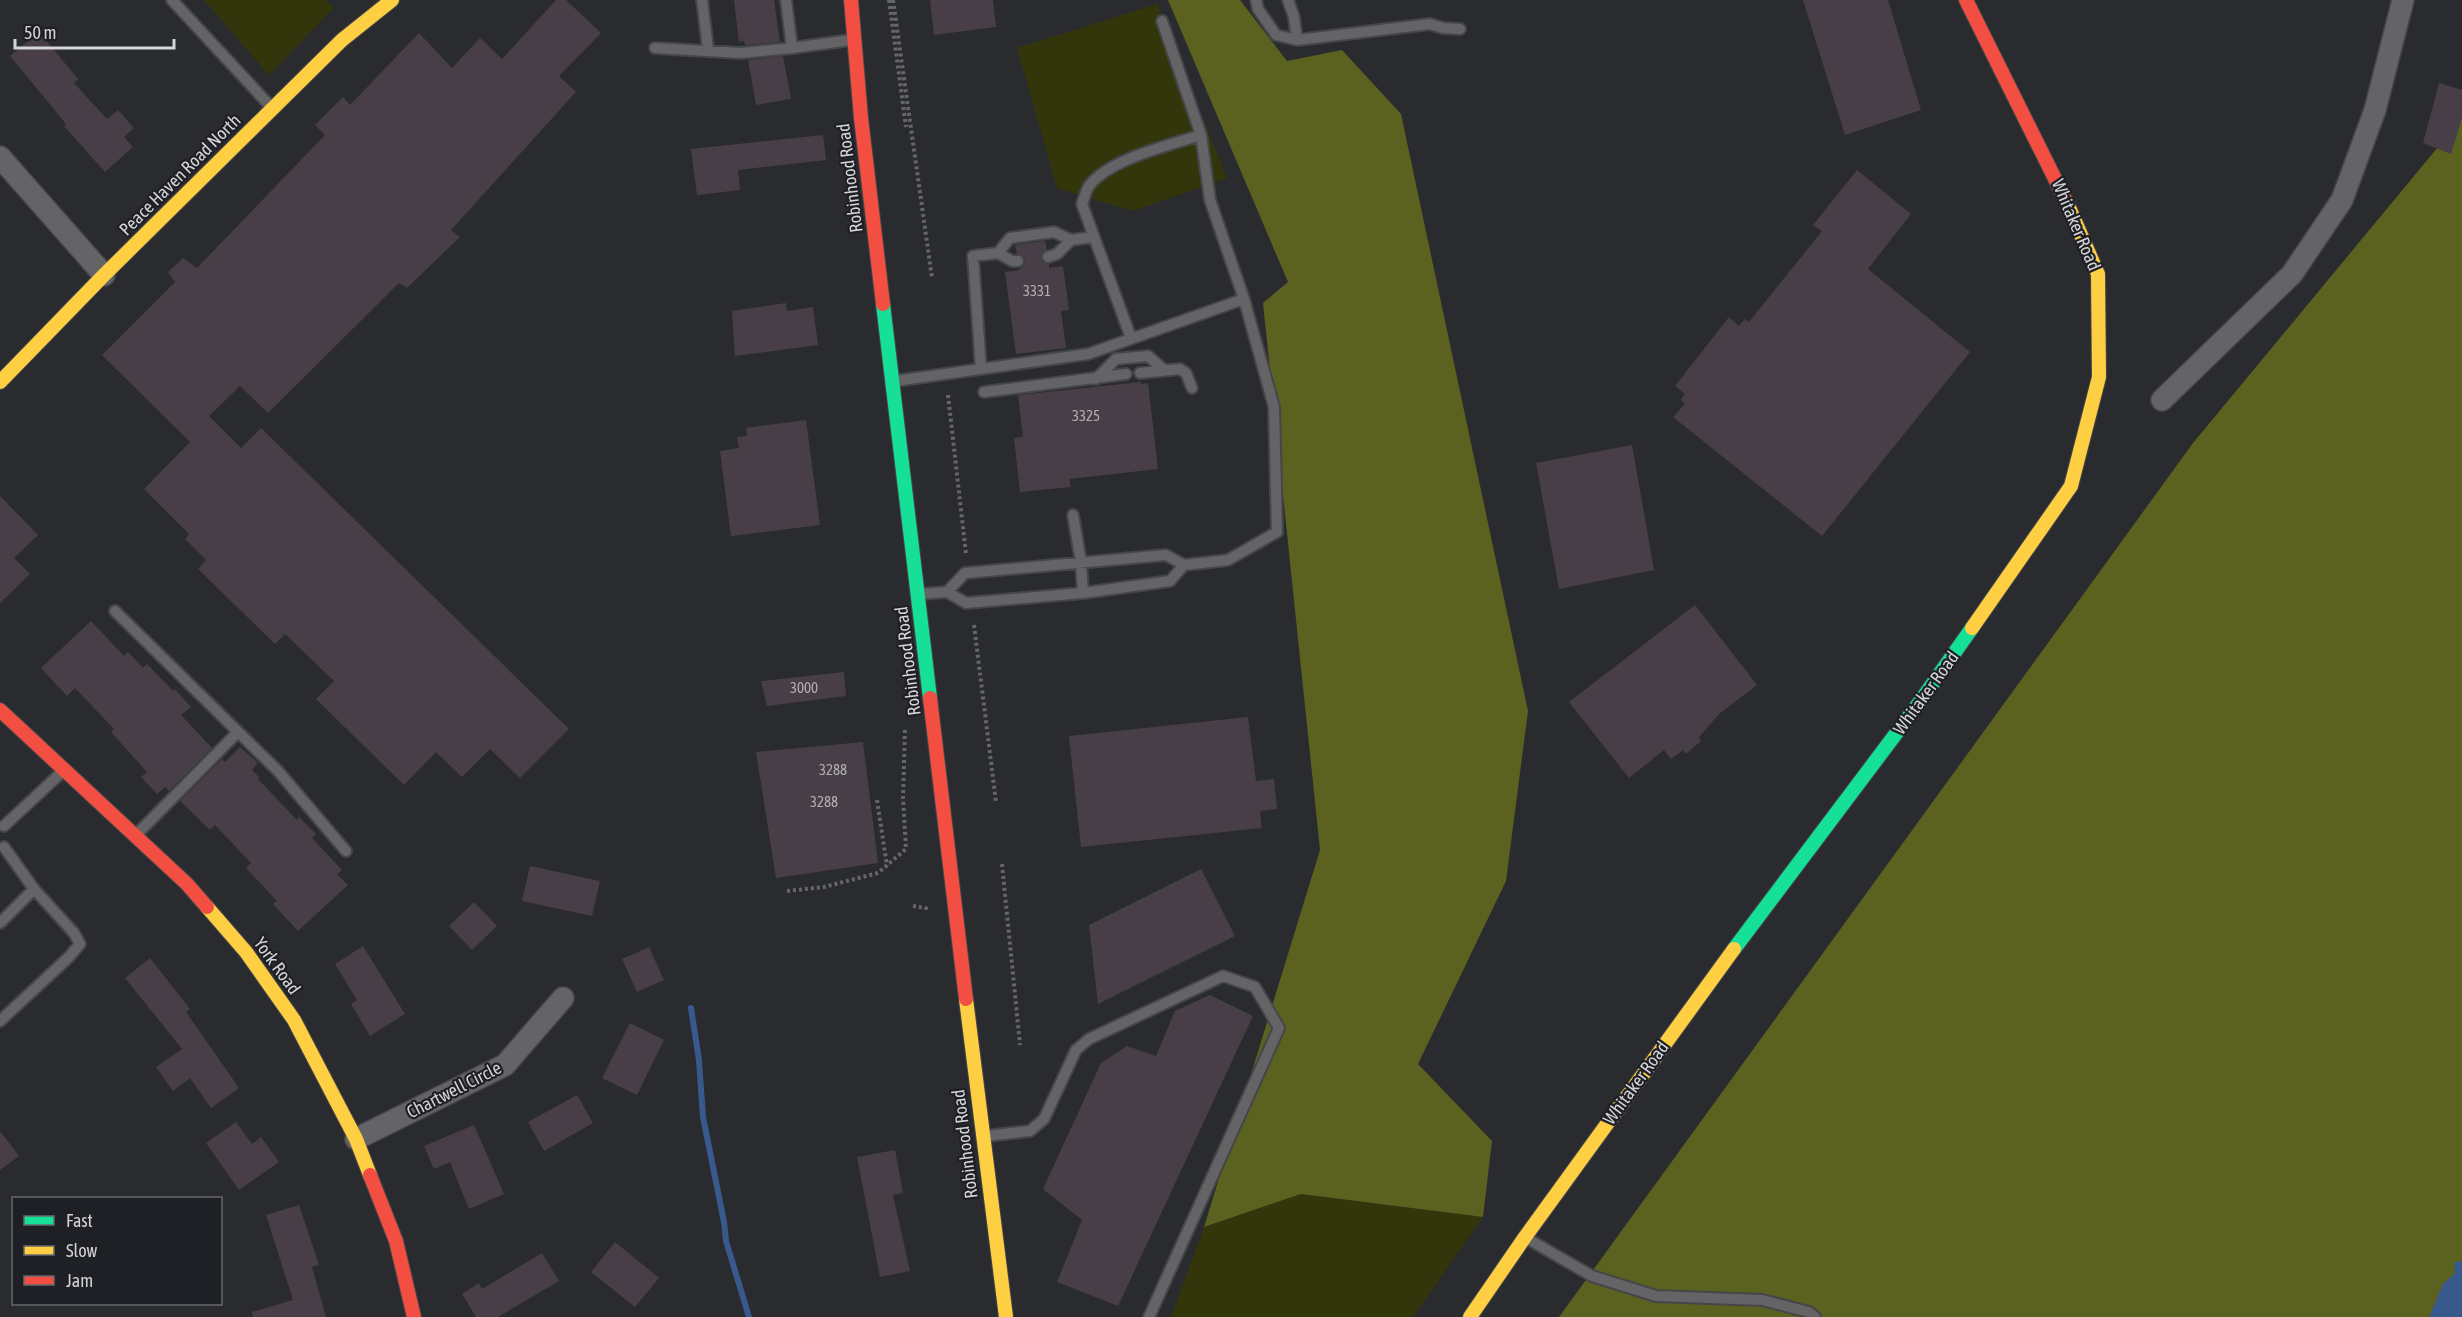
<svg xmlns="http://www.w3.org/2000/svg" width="2462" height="1317" font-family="'Asap Condensed',sans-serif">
<rect width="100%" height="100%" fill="#2a2b2f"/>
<path fill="#33360a" d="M204,0H326L334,8L269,75Z
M1157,4L1227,178L1133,211L1057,188L1017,48Z
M1301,1194L1483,1217L1413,1317H1171L1204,1227Z"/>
<path fill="#5b611f" d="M1168,0H1240L1287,61L1342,50L1401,114L1528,711L1506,881L1418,1064L1492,1141L1483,1217L1301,1194L1204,1227L1320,850L1263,303L1288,282Z
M2462,118V1317H1559L2193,443Z"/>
<path fill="#38598c" d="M2462,1261V1317H2429L2443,1284L2455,1273L2454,1263Z"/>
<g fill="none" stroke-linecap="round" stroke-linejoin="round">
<path stroke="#38598c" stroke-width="6" d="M691,1008L699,1060L703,1117L724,1222L726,1241L749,1317"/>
</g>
<path fill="#483e47" d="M556,0H566L601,33L559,76L576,92L451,230L460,237L407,288L399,283L268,413L240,386L209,416L241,448L261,428L569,729L520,778L490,749L462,777L436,752L404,785L316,699L334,681L285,634L275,644L198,569L206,560L185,539L189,534L144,489L190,442L102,355L175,282L168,272L183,258L197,268L325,135L315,125L343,97L350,105L419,33L452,68L480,38L502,59Z
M734,0H774L780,42L745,45L744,41L739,42Z
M930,0H993L996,27L934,35Z
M1803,0H1888L1921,110L1845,135Z
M39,32L78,79L74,83L107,119L118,110L134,128L124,137L133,147L105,172L64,126L66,124L10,56Z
M783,56L791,99L756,105L748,60Z
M2439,83L2462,90V118L2451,154L2423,143Z
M823,135L826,160L738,170L740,190L697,195L691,149Z
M1857,170L1911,214L1868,269L1970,352L1822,536L1673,417L1685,404L1681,400L1685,394L1675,386L1729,317L1739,326L1745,319L1749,322L1822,231L1813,225Z
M1045,241L1047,250L1041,256L1043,262L1049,264V268L1063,266L1069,310L1061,311L1066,348L1016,354L1005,272L1019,270L1025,264V258L1017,254L1015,245Z
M786,303L787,311L813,307L818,345L735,356L732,311Z
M1141,382V384L1148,383L1158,469L1069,479L1071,487L1020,492L1014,438L1023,437L1018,395Z
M806,420L820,525L731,536L720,451L739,448L737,437L747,436L746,428Z
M1632,445L1654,570L1559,589L1536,463Z
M0,496L38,535L14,558L30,574L0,603Z
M1695,605L1757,685L1719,714L1699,737L1701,741L1686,754L1683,750L1671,759L1664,750L1629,778L1569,702Z
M91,621L124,656L128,652L143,668L147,664L173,691L175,689L191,707L181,715L212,748L169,791L165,787L157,794L141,777L147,772L111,732L114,729L75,688L67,696L41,668Z
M844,672L846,696L767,706L761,681Z
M1248,717L1256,781L1274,779L1277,809L1260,811L1262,828L1081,847L1069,736Z
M863,742L878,863L776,878L756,752Z
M240,747L258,763L252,770L260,778L258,779L297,820L299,817L316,834L312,838L342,870L337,874L348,885L298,931L273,904L277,901L246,868L251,863L215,825L210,830L180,801L222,759L225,762Z
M530,866L600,881L592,916L522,901Z
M1201,869L1235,936L1098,1004L1089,925Z
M474,902L497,926L472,950L449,926Z
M363,946L405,1014L370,1036L351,1004L357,1000L335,964Z
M649,947L664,980L637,992L622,959Z
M150,958L190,1009L186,1012L239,1088L211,1108L190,1078L173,1091L156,1067L182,1049L125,978Z
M1210,995L1253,1016L1118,1306L1057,1282L1082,1220L1043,1189L1101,1063L1127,1046L1156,1056L1175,1011Z
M630,1023L664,1040L637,1095L602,1078Z
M577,1095L593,1123L544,1151L528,1122Z
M236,1122L252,1144L261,1137L279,1162L239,1190L206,1143Z
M474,1125L504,1194L469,1209L450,1162L434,1169L424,1146Z
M0,1131L19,1156L0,1170Z
M895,1150L903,1193L893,1195L910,1271L880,1277L857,1157Z
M299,1205L319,1265L312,1267L326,1317H253L252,1312L293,1300L266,1215Z
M615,1242L659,1278L635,1307L591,1272Z
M542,1253L559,1281L498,1317H476L462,1294L479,1283L482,1289Z"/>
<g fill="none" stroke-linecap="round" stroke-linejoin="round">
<defs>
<path id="lane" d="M172,0L272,108
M702,0L708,49
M786,0L792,48L851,40
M1256,0L1258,9L1276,35L1297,40L1430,24L1443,28L1460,29
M1288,0L1294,17L1297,40
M655,48L741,53L792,48
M998,253L1012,261H1018
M1048,257L1057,254L1071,240
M1131,338L1082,204C1084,198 1086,191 1089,186C1109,159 1170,145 1201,135
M981,369L973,256L998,253L1010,238L1054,232L1071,240L1093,237
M1140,373L1180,369L1186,373L1192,388
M1096,379L1116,359L1148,356L1163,369
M895,381L1088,354L1244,299L1210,200L1201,135L1162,21
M984,392L1126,374
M1073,515L1081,562L1083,593
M947,592L965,573L1166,555L1184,565L1228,560L1277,532L1274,407L1244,299
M920,594L947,592L966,603L1083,593L1170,581L1184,565
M115,611L278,771L346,851
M4,826L62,772
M137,834L238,732
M0,923L34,889
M0,1021L69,957L80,944L74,933L34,889L4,847
M986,1136L1030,1131L1044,1119L1076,1050L1089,1039L1223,976L1255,987L1279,1028L1149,1317
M1528,1239L1592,1276L1656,1296L1762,1300L1809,1312L1815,1317"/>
<path id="street" d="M0,157L104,275
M2162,400L2292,274L2342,200L2375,110L2403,0
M356,1139L505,1065L563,998"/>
<path id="fast" d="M883,304L930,698
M1734,949L1919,703L1972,628"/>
<path id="slow" d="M0,382L104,275L342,40L392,0
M1972,628L2071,486L2099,377L2098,274L2067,203
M207,907L246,952L294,1020L356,1139L370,1175
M966,999L1006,1317
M1470,1317L1525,1237L1734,949"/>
<path id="jam" d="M851,0L861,118L883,304
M1966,0L2067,203
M930,698L966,999
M0,710L187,884L207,907
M370,1175L396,1241L414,1317"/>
</defs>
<use href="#lane" stroke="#454649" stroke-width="14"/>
<use href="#street" stroke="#454649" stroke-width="24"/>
<use href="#fast" stroke="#454649" stroke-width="16"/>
<use href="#slow" stroke="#454649" stroke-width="16"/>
<use href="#jam" stroke="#454649" stroke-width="16"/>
<path stroke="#656668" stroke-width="4" stroke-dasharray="3 3" stroke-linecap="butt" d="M889,0L906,127
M893,0L932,278
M948,395L966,554
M974,625L996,802
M877,800L887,866
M1002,864L1020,1045
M787,891L824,887L878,873L906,849L903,798L905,728
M913,906L926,908V912"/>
<use href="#lane" stroke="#646466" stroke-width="10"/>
<use href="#street" stroke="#646466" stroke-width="21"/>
<use href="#fast" stroke="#16e098" stroke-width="14"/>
<use href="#slow" stroke="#ffcf43" stroke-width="14"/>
<use href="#jam" stroke="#f24e42" stroke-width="14"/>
</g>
<g text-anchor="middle" stroke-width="4.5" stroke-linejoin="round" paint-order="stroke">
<g font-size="15" fill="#b1afb4">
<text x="1037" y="296">3331</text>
<text x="1086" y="421">3325</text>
<text x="804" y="693">3000</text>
<text x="833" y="775">3288</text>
<text x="824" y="807">3288</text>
</g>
<g font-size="18" fill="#d4d5d8" stroke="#1f2026">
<text transform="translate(180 175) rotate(-45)" y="6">Peace Haven Road North</text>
<text transform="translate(850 178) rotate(-97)" y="6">Robinhood Road</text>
<text transform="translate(2076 225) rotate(67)" y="6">Whitaker Road</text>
<text transform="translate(908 661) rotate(-97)" y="6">Robinhood Road</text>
<text transform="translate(1926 693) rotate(-54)" y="6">Whitaker Road</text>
<text transform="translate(277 966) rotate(54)" y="6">York Road</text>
<text transform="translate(1636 1083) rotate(-54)" y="6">Whitaker Road</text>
<text transform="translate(454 1090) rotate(-27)" y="6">Chartwell Circle</text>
<text transform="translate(965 1144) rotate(-97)" y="6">Robinhood Road</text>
</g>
</g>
<rect x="12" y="1197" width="210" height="108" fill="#1f2026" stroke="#67686d" stroke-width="1.5"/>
<rect x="24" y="1216" width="30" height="9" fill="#16e098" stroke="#67686d" stroke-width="1.5"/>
<text x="66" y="1227" font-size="18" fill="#d4d5d8">Fast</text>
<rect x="24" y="1246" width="30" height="9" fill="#ffcf43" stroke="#67686d" stroke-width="1.5"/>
<text x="66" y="1257" font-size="18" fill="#d4d5d8">Slow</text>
<rect x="24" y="1276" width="30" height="9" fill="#f24e42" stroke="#67686d" stroke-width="1.5"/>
<text x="66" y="1287" font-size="18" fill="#d4d5d8">Jam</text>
<path d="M15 39v9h159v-9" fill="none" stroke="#d4d5d8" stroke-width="3"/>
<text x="24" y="39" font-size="18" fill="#d4d5d8" stroke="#1f2026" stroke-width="4.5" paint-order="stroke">50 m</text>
</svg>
